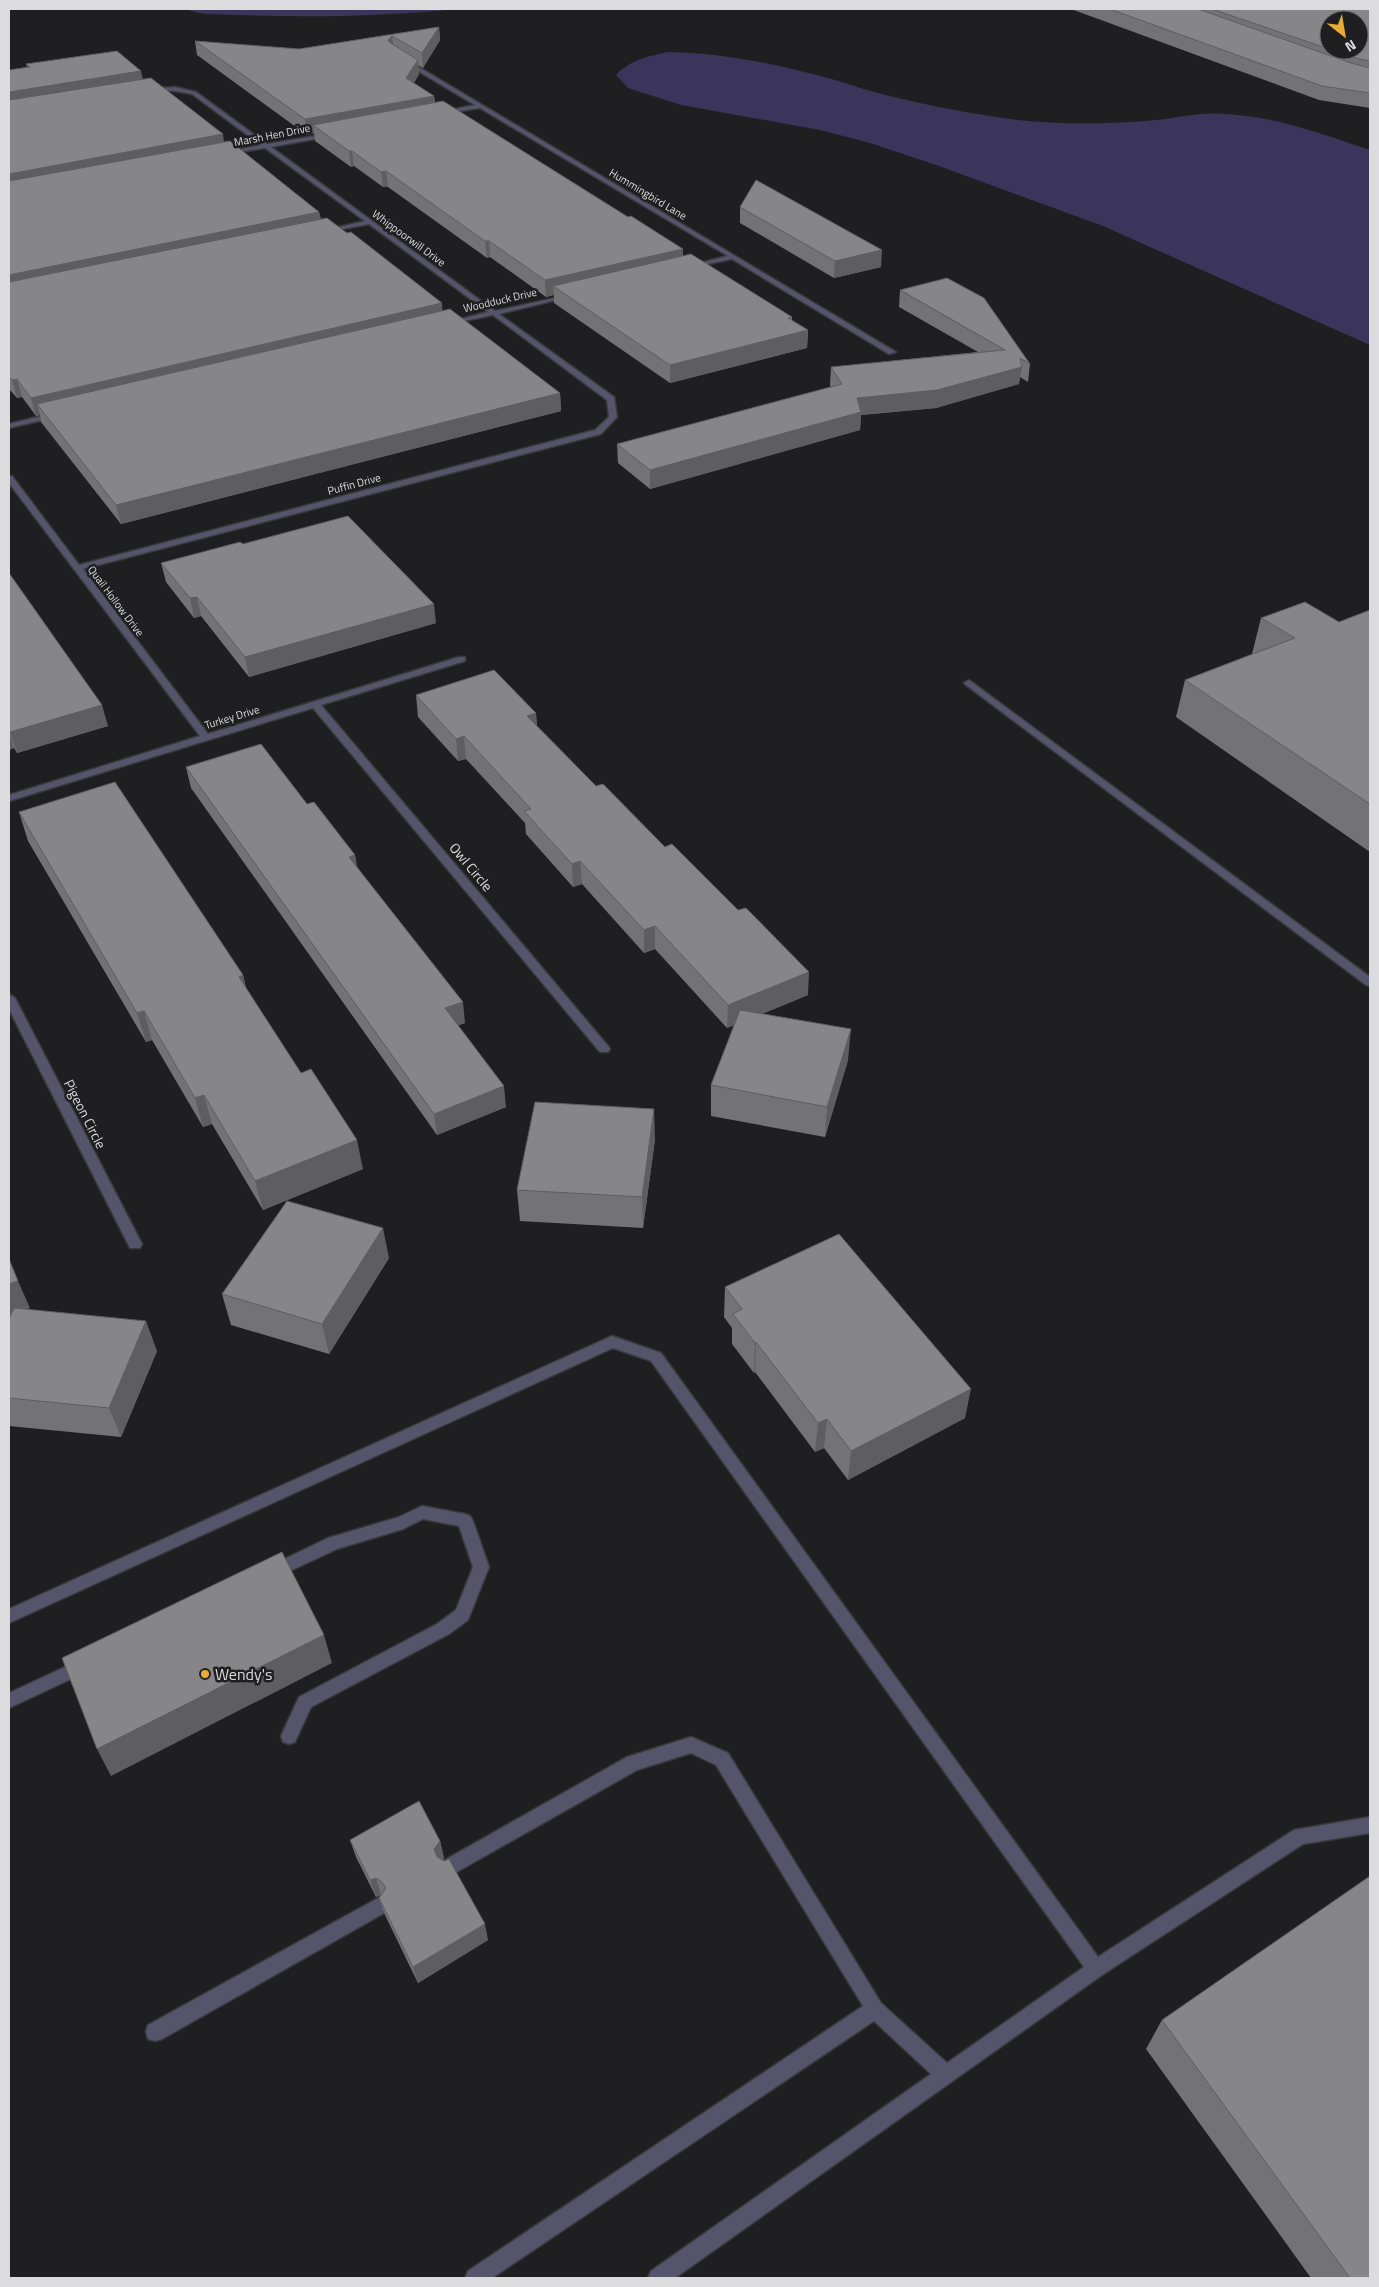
<svg xmlns="http://www.w3.org/2000/svg" width="1379" height="2287" font-family="'Titillium Web',sans-serif">
<rect width="100%" height="100%" fill="#1f1f21"/>
<path fill="#3b355b" d="M186,9H458C386,16 312,18 239,15C223,14 201,16 186,9Z
M668,52C725,53 780,65 835,80C853,85 871,92 890,96C922,104 957,111 990,116C1043,125 1102,125 1156,120C1179,118 1200,112 1224,114C1274,116 1323,134 1370,150V345L1103,226L939,166L870,143L820,130L681,105L628,88L616,75C630,60 649,56 668,52Z"/>
<g fill="none" stroke-linecap="round" stroke-linejoin="round">
<defs>
<path id="minor" d="M403,60H407L896,352L889,354L732,259L688,268V266L728,256L480,108L440,114V112L475,105L403,62Z
M175,87L196,92L267,144L333,133L331,136L271,147L495,311L573,294V296L499,314L614,397L617,417L601,434L83,569L208,734L459,657H465V661L321,705L608,1046L610,1049L608,1052H600L313,708L9,801V795L200,736L9,483V476H12L79,565L595,430L609,417L607,400L493,315L445,325V323L488,312L369,224L322,233V231L365,221L265,148L226,154V152L261,145L192,94L175,91L144,89Z
M57,412L61,414L60,416L9,428V424Z
M969,680L1370,977V986L1366,985L966,685L964,683Z
M9,994L15,998L142,1244L140,1248H130L128,1244L9,1009Z
M612,1336L661,1353L1098,1957L1294,1830L1370,1817V1833L1303,1844L1102,1975L675,2278H648L651,2271L931,2074L874,2021L492,2278H465L468,2271L863,2006L716,1765L691,1753L637,1770L455,1873L449,1876L443,1873L440,1867L443,1861L627,1757L691,1737L728,1753L881,2003L947,2063L1084,1967L651,1361L613,1348L9,1623V1609Z
M422,1506L465,1514L470,1516L473,1521L489,1567L468,1620L449,1634L311,1707L295,1742L289,1744L283,1742L281,1736L299,1697L437,1624L456,1610L473,1567L459,1526L423,1519L403,1529L337,1549L275,1578L270,1576L267,1571L270,1566L328,1538L399,1517Z
M82,1659L88,1661L90,1666L88,1671L9,1708V1693Z
M380,1897L386,1900L389,1906L386,1912L162,2039L155,2041L148,2039L146,2032L148,2025Z"/>
</defs>
<use href="#minor" stroke="#39393b" stroke-width="3"/>
<use href="#minor" fill="#56546b" fill-rule="evenodd"/>
</g>
<path fill="#737376" fill-rule="evenodd" d="M1071,9H1370V108L1319,100ZM1329,20L1359,50H1329Z
M439,27L440,40L423,68L418,65L419,74L414,83L434,96L435,103L683,256L792,317V320L808,330L807,348L670,383L554,303V295L546,297L490,257L487,258L388,187H383L354,166L351,167L315,141L314,133L307,135L197,55L195,41L299,49Z
M26,64L143,79L224,142L319,212L321,219L443,311L560,393L561,411L121,524L41,422L40,415L36,416L22,397L17,398L9,389V70L27,67Z
M740,207L881,267L834,278L740,223Z
M900,290L1030,364L1028,382L1020,377L1019,384L936,408L861,415L860,430L650,489L618,463L617,444L831,387L830,385L831,367L978,352L899,307Z
M243,544L436,623L249,677L201,616L194,618L166,582L161,563Z
M9,573L108,726L17,753L14,748L9,750Z
M1370,610V852L1176,717L1185,680L1252,654L1261,618L1339,622Z
M416,695L536,713L537,726L596,786L808,995L762,1014L848,1060L825,1137L711,1116V1085L734,1025L727,1028L655,949L644,953L582,884L573,887L526,834L525,823L466,759L458,761L418,717Z
M186,767L307,804L355,855L357,867L465,1023L458,1025L506,1107L437,1135L191,788Z
M19,812L243,975L246,988L363,1169L263,1210L212,1124L203,1127L152,1040L146,1042L28,841Z
M655,1139L643,1228L520,1221L517,1190Z
M389,1258L329,1354L231,1325L222,1294Z
M725,1287L965,1418L848,1480L824,1448L815,1452L755,1372L754,1373L732,1344V1328L724,1317Z
M30,1308L26,1309L157,1351L121,1437L9,1426V1319L10,1316Z
M350,1840L440,1841L444,1858L443,1860L488,1940L418,1983L385,1915L379,1898L381,1895L376,1897L356,1857Z
M1162,2020L1370,2278H1311L1146,2049Z"/>
<path fill="#5e5e60" d="M439,27L440,40L423,68L422,53Z
M392,36L394,50L389,54L388,40Z
M418,60L419,74L408,93L406,78Z
M141,71L144,85L9,107V92Z
M434,96L436,110L313,125L314,133L307,135L305,119Z
M223,134L225,150L9,190V174Z
M349,151H352L354,166L351,167Z
M386,171L388,187H383L381,172Z
M319,212L322,228L9,293V275Z
M485,241H489L490,257L487,258Z
M683,249V266L553,286L554,295L546,297L545,280Z
M882,250L881,267L834,278L835,261Z
M442,303L443,320L37,404L40,415L36,416L31,398Z
M808,330L807,348L670,383V365Z
M1022,367L1019,384L936,408L861,415L860,430L650,489V470L857,398Z
M17,379L22,397L17,398L12,380Z
M560,393L561,411L121,524L116,505Z
M197,597L201,616L194,618L190,598Z
M434,604L436,623L249,677L245,657Z
M102,705L108,726L17,753L10,732Z
M536,713L537,736L527,716Z
M9,732L14,748L9,750Z
M464,736L466,759L458,761L456,739Z
M355,855L358,875L349,857Z
M580,861L582,884L573,887L572,864Z
M655,926V949L644,953V930Z
M809,972L808,995L727,1028L728,1005Z
M243,975L250,1004L239,977Z
M463,1002L465,1023L448,1029L445,1008Z
M144,1011L152,1040L146,1042L137,1013Z
M851,1029L848,1060L825,1137L827,1107Z
M504,1086L506,1107L437,1135L434,1114Z
M204,1095L212,1124L203,1127L195,1098Z
M654,1109L655,1139L643,1228L642,1197Z
M357,1140L363,1169L263,1210L255,1181Z
M383,1228L389,1258L329,1354L322,1324Z
M18,1281L30,1308L9,1317V1284Z
M146,1321L157,1351L121,1437L109,1408Z
M756,1342L755,1372L754,1373L755,1343Z
M971,1389L965,1418L848,1480L851,1451Z
M827,1419L824,1448L815,1452L818,1423Z
M324,1635L332,1663L111,1776L97,1749Z
M440,1841L444,1858L438,1866L434,1849Z
M376,1878L381,1895L376,1897L370,1880Z
M485,1924L488,1940L418,1983L413,1967Z"/>
<path fill="#868689" stroke="#5e5e60" d="M1110,9H1198L1351,63L1370,68V93L1322,86Z
M1212,9H1370V61L1355,58L1332,50H1359V20H1329V49Z
M439,27L422,53L392,36L388,40L389,42L418,60L406,78L434,96L305,119L195,41L299,49Z
M117,51L141,71L9,92V70L30,67L26,64Z
M151,78L223,134L9,174V100Z
M443,101L628,217L631,216L683,249L545,280L489,241H485L386,171L381,172L352,151H349L313,125Z
M230,141L319,212L9,275V181Z
M756,180L882,250L835,261L740,207Z
M327,218L347,233L351,232L442,303L31,398L17,379L12,380L9,377V282Z
M691,254L792,317L788,318L808,330L670,365L553,286Z
M947,278L984,298L1030,364L1020,358L1022,367L937,390L857,398L861,412L650,470L617,444L842,384L831,367L1005,350L900,290Z
M450,309L560,393L116,505L37,404Z
M348,516L434,604L245,657L197,597L190,598L161,563L240,542L243,544Z
M9,573L102,705L10,732L9,729Z
M1305,602L1339,622L1370,610V804L1185,680L1295,638L1261,618Z
M494,670L536,713L527,716L596,786L603,784L665,847L672,844L738,910L746,908L809,972L728,1005L655,926L644,930L580,861L572,864L524,811L531,809L464,736L456,739L416,695Z
M261,744L307,804L314,802L355,855L349,857L463,1002L445,1008L504,1086L434,1114L186,767Z
M115,782L243,975L239,977L301,1073L311,1069L357,1140L255,1181L204,1095L195,1098L144,1011L137,1013L19,812Z
M740,1010L851,1029L827,1107L711,1085Z
M535,1102L654,1109L642,1197L517,1190Z
M287,1201L383,1228L322,1324L222,1294Z
M839,1234L971,1389L851,1451L827,1419L818,1423L756,1342L755,1343L733,1314L742,1309L725,1287Z
M9,1259L18,1281L9,1284Z
M14,1308L146,1321L109,1408L9,1398V1319Z
M282,1552L324,1635L97,1749L62,1658Z
M419,1801L440,1841L434,1849L437,1857L444,1861L449,1859L485,1924L413,1967L379,1898L386,1888L382,1882L376,1878L370,1880L350,1840Z
M1370,1876V2278H1350L1162,2020Z"/>
<circle fill="#e8ab37" stroke="#1f1f21" stroke-width="2" cx="205" cy="1674" r="5"/>
<g text-anchor="middle" stroke-width="5" stroke-linejoin="round" paint-order="stroke">
<g font-size="11" fill="#dcdcde" stroke="#1f1f21">
<text transform="translate(272 135) rotate(-11)" y="4">Marsh Hen Drive</text>
<text transform="translate(648 194) rotate(31)" y="4">Hummingbird Lane</text>
<text transform="translate(409 238) rotate(36)" y="4">Whippoorwill Drive</text>
<text transform="translate(500 300) rotate(-13)" y="4">Woodduck Drive</text>
<text transform="translate(354 484) rotate(-15)" y="4">Puffin Drive</text>
<text transform="translate(116 601) rotate(53)" y="4">Quail Hollow Drive</text>
<text transform="translate(232 717) rotate(-17)" y="4">Turkey Drive</text>
</g>
<g font-size="14" fill="#dcdcde" stroke="#1f1f21">
<text transform="translate(471 867) rotate(50)" y="5">Owl Circle</text>
<text transform="translate(85 1114) rotate(63)" y="5">Pigeon Circle</text>
</g>
<g font-size="16" fill="#dcdcde" stroke="#1f1f21" text-anchor="start">
<text x="215" y="1680">Wendy's</text>
</g>
</g>
<rect width="1379" height="2287" fill="none" stroke="#dcdcde" stroke-width="20"/>
<g transform="translate(1344 35) rotate(149)"><circle r="24" fill="#1f1f21" stroke="#6b6b6d"/>
<path d="M0-4L9 19L0 12L-9 19Z" fill="#e8ab37"/>
<text y="-8" font-size="14" font-weight="bold" text-anchor="middle" fill="#dcdcde">N</text>
</g>
</svg>
